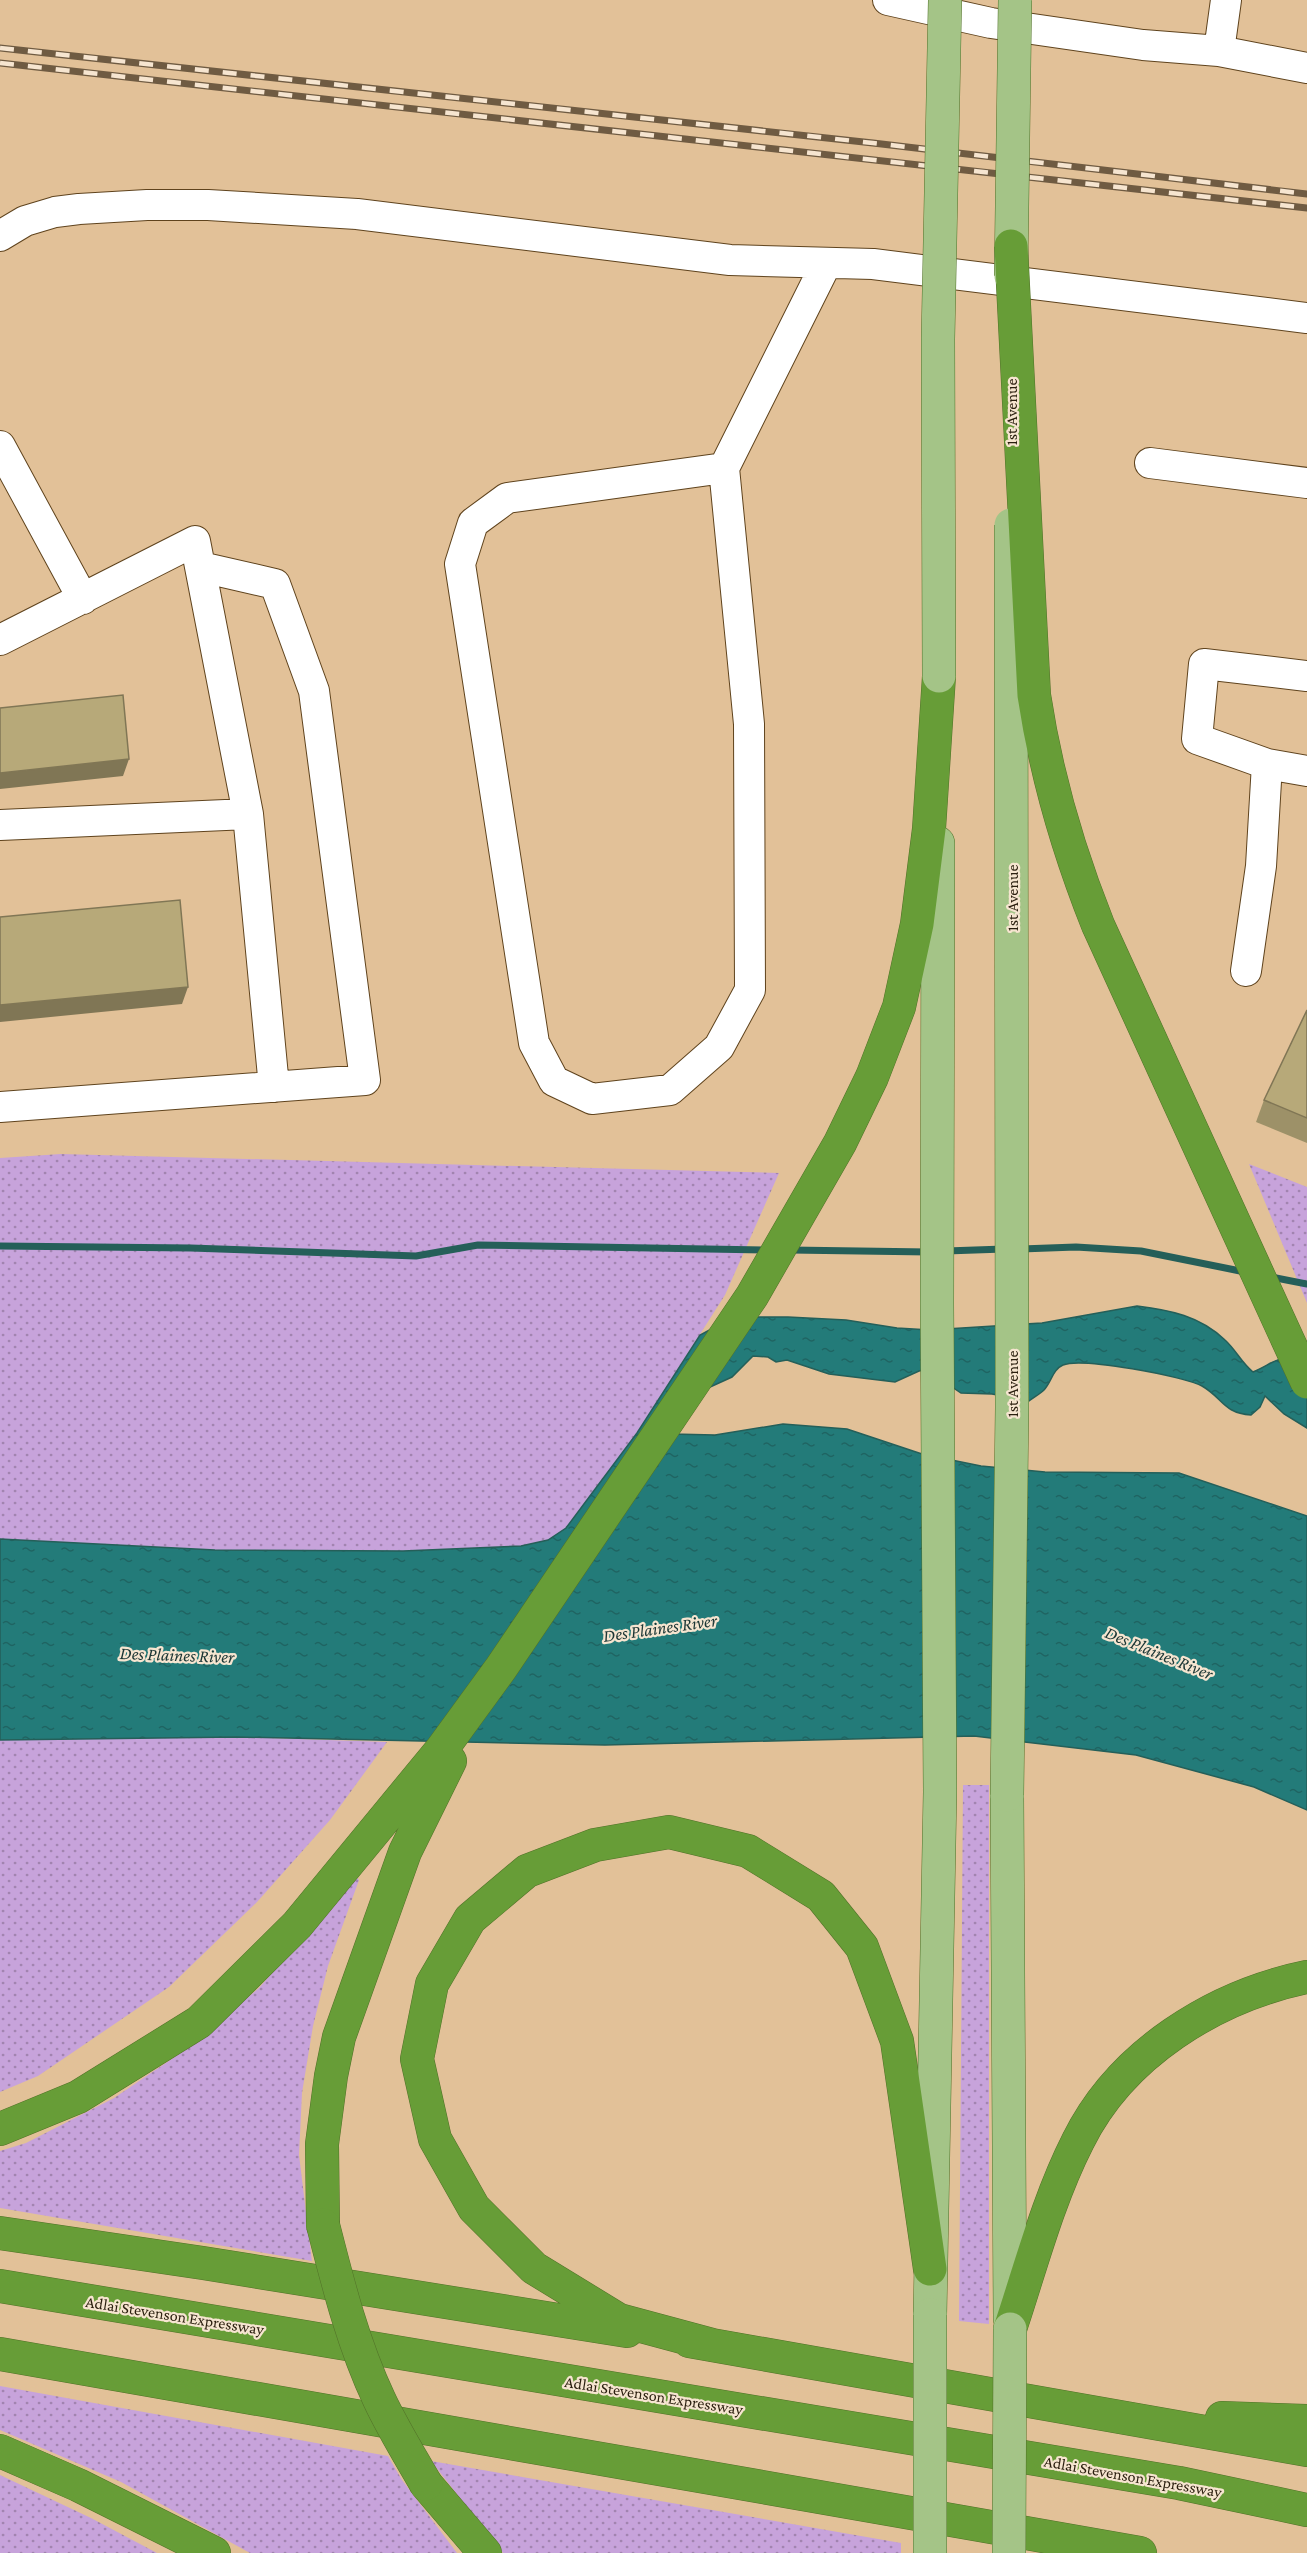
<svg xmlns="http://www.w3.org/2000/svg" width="1307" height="2553" font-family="'Crimson Pro',serif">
<defs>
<pattern id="grass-dots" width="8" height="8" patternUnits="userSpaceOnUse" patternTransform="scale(1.5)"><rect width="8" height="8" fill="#c7a3db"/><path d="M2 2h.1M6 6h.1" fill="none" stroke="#a284b0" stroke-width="1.8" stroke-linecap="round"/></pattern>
<pattern id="water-ripples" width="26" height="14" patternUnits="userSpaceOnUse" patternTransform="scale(1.5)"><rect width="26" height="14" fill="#237b79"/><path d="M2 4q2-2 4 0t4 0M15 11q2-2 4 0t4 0" fill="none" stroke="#1f6462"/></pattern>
</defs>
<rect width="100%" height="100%" fill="#e2c198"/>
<path fill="url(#grass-dots)" d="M61,1154L779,1173L725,1295L637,1433L566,1529L548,1540L521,1546L403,1551L215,1550L0,1539V1158Z
M1249,1164L1307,1187V1303Z
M237,1737L387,1742L330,1820L257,1902L169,1987L38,2076L0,2092V1740Z
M963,1785H989V2324L959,2321Z
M356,1876L359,1880L328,1966L313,2026L302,2093L299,2155L312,2261L0,2208V2151L26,2143L114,2098L188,2048L259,1988Z
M0,2386L388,2456L402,2480L457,2553H250L121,2482L0,2430Z
M431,2461L901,2543V2553H503Z
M0,2475L91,2518L157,2553H0Z"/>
<path fill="url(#water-ripples)" stroke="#255f59" stroke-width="1.5" d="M1137,1306C1170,1310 1200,1316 1225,1340C1236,1350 1241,1362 1253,1372C1276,1362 1280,1352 1307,1362V1428L1284,1414L1265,1396L1260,1407L1251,1415C1223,1413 1223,1398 1202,1386C1183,1376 1081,1357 1063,1365C1053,1369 1051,1383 1044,1390C1040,1394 1034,1397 1029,1401L992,1394L961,1393L952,1387L934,1368L919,1371L895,1382L829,1374L787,1360L776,1362L768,1357L753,1356L732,1377L699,1392L672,1434L715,1435L783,1424L847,1429L922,1454L981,1466L1045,1472L1179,1473L1307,1516V1810L1254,1787L1136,1755L974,1736L605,1745L237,1737L0,1740V1539L215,1550L403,1551L521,1546L548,1540L566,1528L637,1433L700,1335L717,1326L749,1317H788L846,1320L897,1328L930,1330L1042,1323Z"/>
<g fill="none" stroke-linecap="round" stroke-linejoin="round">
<path stroke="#255f59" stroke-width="7" d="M0,1246L191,1248L416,1256L478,1245L767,1250
M1021,1249L1076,1247L1141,1251L1245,1272
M790,1250L929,1252
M946,1251L1004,1249
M1271,1277L1307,1284"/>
<defs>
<path id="minor" d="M888,0L991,23L1143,45L1219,51L1307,68
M1219,51L1226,0
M0,236L25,221L55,212L79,209L147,205H208L357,214L730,260L873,264L1307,318
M0,446L83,599
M1150,463L1307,483
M724,468L507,498L473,523L460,564L534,1043L554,1081L592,1099L670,1090L719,1047L750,990L749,724L724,468L826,264
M0,640L195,541L248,814L0,825
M1307,676L1204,664L1197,739L1267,764L1307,771
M248,814L274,1087
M1246,971L1261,866L1267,764
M0,1107L365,1080L314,691L275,584L201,567"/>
<path id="major" d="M1007,1795L1010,2319
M930,2315L940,1792L937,1304L938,843"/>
<path id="highway" d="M0,2129L78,2097L199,2022L297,1925L442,1749L501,1668L752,1296L840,1143L872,1077L899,1007L917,924L929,829L939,676
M323,2225L322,2144L331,2076L339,2037L405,1852L450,1761
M0,2233L203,2263L627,2331
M0,2286L1179,2483L1307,2510
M1010,2329C1031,2266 1048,2200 1078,2141C1121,2054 1214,1996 1307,1977
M689,2341L1307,2450
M712,2345L619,2320L534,2268L474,2208L435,2139L417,2059L432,1984L470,1919L527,1871L595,1845L669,1832L748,1851L821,1896L862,1947L897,2041L930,2269
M0,2354L1140,2553
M1222,2418L1307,2421
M0,2451L78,2485L214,2553
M426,2484L485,2553"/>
</defs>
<use href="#minor" stroke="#5f431d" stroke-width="32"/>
<use href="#major" stroke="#527129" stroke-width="34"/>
<use href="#highway" stroke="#527129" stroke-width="34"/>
<use href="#minor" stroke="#fff" stroke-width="30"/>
<use href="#major" stroke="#a4c487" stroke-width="33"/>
<use href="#highway" stroke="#679d37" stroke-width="33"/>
<defs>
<path id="rail" d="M0,48L873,143L1307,194
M0,63L1307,208"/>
</defs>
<use href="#rail" stroke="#6f5b42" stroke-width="7"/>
<use href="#rail" stroke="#f6e5d0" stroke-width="4.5" stroke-dasharray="14" stroke-linecap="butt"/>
<defs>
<path id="major-bridge" d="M1011,276L1015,0
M939,676L938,339L945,0
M1007,1795L1012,1408L1011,525
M930,2315V2553
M1009,2553L1010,2329"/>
<path id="highway-bridge" d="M1011,246L1034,695C1046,775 1068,850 1098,925L1307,1382
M323,2225C338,2284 353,2344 379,2399C393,2429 410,2456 426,2484"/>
</defs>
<use href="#major-bridge" stroke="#527129" stroke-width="34" stroke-linecap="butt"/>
<use href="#highway-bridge" stroke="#527129" stroke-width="34" stroke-linecap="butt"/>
<use href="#major-bridge" stroke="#a4c487" stroke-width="33"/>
<use href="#highway-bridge" stroke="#679d37" stroke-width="33"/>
</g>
<path fill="#9d9168" d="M1307,1010V1143L1256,1122L1264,1100Z"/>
<path fill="#807655" d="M129,759L123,776L0,789V773Z
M188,987L182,1004L0,1022V1005Z"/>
<path fill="#b7a979" stroke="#807655" stroke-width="1.5" d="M123,695L129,759L0,773V708Z
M180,900L188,987L0,1005V917Z
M1307,1010V1118L1264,1100Z"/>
<g text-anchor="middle" stroke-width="4.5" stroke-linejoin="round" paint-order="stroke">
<g font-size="16" fill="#2a1e0e" stroke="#f6e5d0">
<text transform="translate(1011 412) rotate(-90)" y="6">1st Avenue</text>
<text transform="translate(1012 898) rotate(-90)" y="6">1st Avenue</text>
<text transform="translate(1012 1384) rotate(-90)" y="6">1st Avenue</text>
<text transform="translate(175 2315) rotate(9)" y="6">Adlai Stevenson Expressway</text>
<text transform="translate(654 2395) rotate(9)" y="6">Adlai Stevenson Expressway</text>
<text transform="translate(1133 2476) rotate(10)" y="6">Adlai Stevenson Expressway</text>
</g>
<g font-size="18" font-style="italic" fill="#1a3534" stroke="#f6e5d0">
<text transform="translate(660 1628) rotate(-8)" y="6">Des Plaines River</text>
<text transform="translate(1159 1653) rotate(22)" y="6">Des Plaines River</text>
<text transform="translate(177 1655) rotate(2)" y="6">Des Plaines River</text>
</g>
</g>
</svg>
